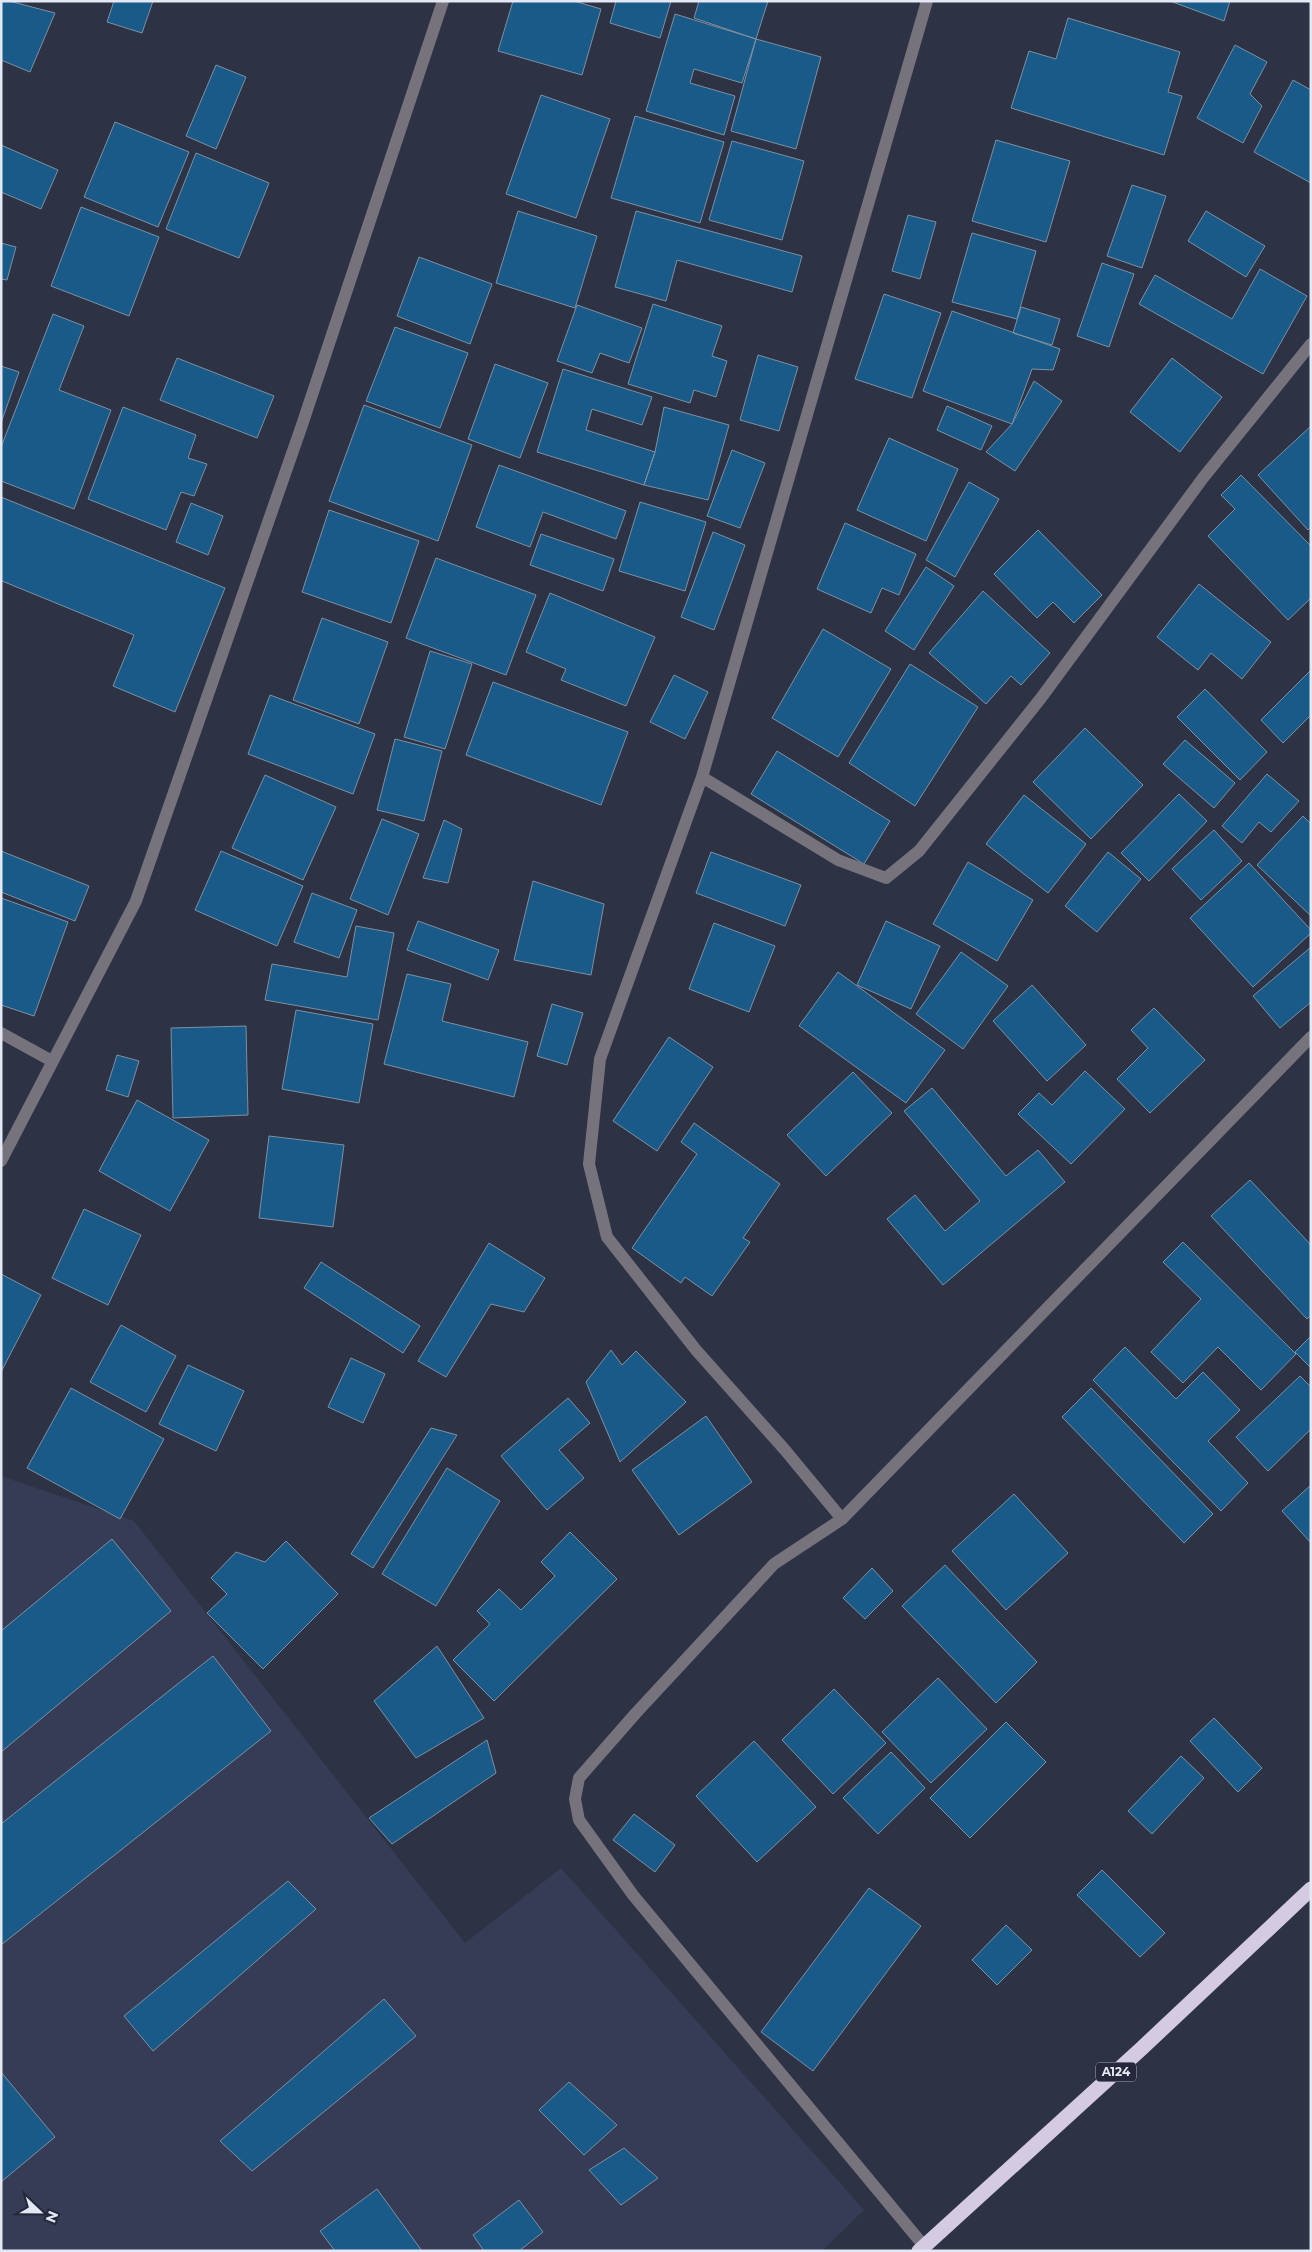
<svg xmlns="http://www.w3.org/2000/svg" width="1312" height="2252" font-family="Montserrat,sans-serif">
<rect width="100%" height="100%" fill="#2d3245"/>
<path fill="#363c55" d="M1,1476L134,1521L465,1943L561,1868L864,2210L822,2251H1Z"/>
<path fill="#1a5a88" stroke="#7d91a2" d="M1,1H9L55,13L30,72L1,60Z
M114,1H153L142,33L107,22Z
M513,1H574L601,9L582,75L498,51Z
M616,1H671L660,38L610,23Z
M699,1H768L756,39L694,18Z
M1170,1H1230L1224,21Z
M675,14L756,39L742,83L694,69L690,83L735,96L724,135L646,111Z
M1068,18L1180,52L1168,92L1182,96L1164,155L1011,108L1029,51L1056,59Z
M756,39L821,57L796,149L731,131Z
M1235,45L1267,62L1250,94L1262,106L1243,143L1197,118Z
M216,65L246,77L216,149L186,136Z
M1293,80L1311,90V183L1254,152Z
M541,95L610,119L576,218L506,194Z
M635,116L724,142L700,223L611,198Z
M115,122L189,152L158,227L84,197Z
M996,140L1070,161L1046,242L972,221Z
M732,141L804,161L782,240L709,220Z
M1,145L58,170L41,209L1,192Z
M196,153L269,183L239,258L166,229Z
M1132,185L1166,196L1142,268L1107,256Z
M81,207L159,237L129,316L51,286Z
M518,211L597,236L575,308L496,283Z
M636,211L802,256L792,292L677,260L666,301L615,287Z
M1206,211L1265,246L1246,277L1188,241Z
M908,215L936,222L920,279L892,271Z
M972,233L1036,251L1017,319L952,302Z
M1,243L16,247L7,280L1,279Z
M419,257L492,284L470,344L397,316Z
M1102,263L1134,274L1109,347L1077,336Z
M1260,269L1307,296L1263,374L1139,304L1155,275L1232,319Z
M884,294L941,313L912,398L855,379Z
M653,304L722,326L712,356L727,361L716,397L694,390L690,403L628,384Z
M577,305L642,328L629,363L600,353L592,373L557,361Z
M1021,307L1060,319L1052,345L1013,333Z
M952,311L1060,349L1053,370L1032,369L1012,424L923,391Z
M53,314L84,326L59,390L111,410L74,509L1,481V447Z
M395,327L468,353L440,428L366,401Z
M758,355L798,367L779,431L740,420Z
M177,358L274,396L257,438L160,400Z
M1172,358L1222,397L1180,452L1130,412Z
M495,364L548,383L520,458L468,439Z
M1,366L19,372L1,423Z
M563,369L652,397L642,425L592,409L586,430L655,452L644,485L537,452Z
M1034,381L1062,401L1015,471L986,452L1012,424Z
M364,405L472,445L438,541L329,501Z
M947,406L992,426L981,450L937,430Z
M123,407L196,435L188,458L207,464L194,496L181,492L166,530L88,499Z
M664,407L729,425L708,500L644,485L655,452Z
M1311,426V527L1308,530L1258,475Z
M889,438L958,469L926,541L857,510Z
M732,450L765,463L740,528L707,516Z
M499,465L626,511L616,539L543,512L530,547L476,527Z
M1241,475L1311,546V598L1288,620L1208,536L1235,509L1221,495Z
M969,482L999,499L955,577L926,560Z
M1,497L225,588L175,712L113,686L134,635L2,581L1,583Z
M640,502L706,522L685,591L619,571Z
M191,503L223,516L208,555L176,542Z
M329,510L419,541L391,623L302,592Z
M845,523L916,554L899,595L882,588L871,613L817,589Z
M1038,530L1102,595L1074,623L1053,602L1037,618L994,574Z
M713,532L745,545L714,630L681,617Z
M541,534L614,559L603,591L530,565Z
M436,558L536,595L506,675L406,638Z
M926,567L954,586L914,650L885,631Z
M1199,584L1271,642L1242,679L1211,653L1198,670L1157,637Z
M983,591L1050,653L1021,685L1011,676L986,704L929,653Z
M550,593L655,637L626,706L561,680L566,669L526,652Z
M322,618L388,642L359,724L293,700Z
M823,629L891,669L838,757L772,718Z
M430,651L472,664L445,749L404,737Z
M910,664L978,707L915,806L849,763Z
M1311,670V715L1283,743L1261,720Z
M674,675L708,692L685,739L650,722Z
M493,682L628,732L601,805L466,755Z
M1205,689L1267,752L1240,780L1177,717Z
M270,695L375,734L353,794L248,754Z
M1085,728L1143,785L1091,839L1033,782Z
M395,739L442,751L424,821L377,810Z
M1185,740L1235,783L1214,808L1163,764Z
M777,751L890,821L864,864L751,794Z
M1267,774L1299,801L1271,832L1259,822L1242,843L1222,826Z
M265,775L336,807L303,880L232,848Z
M1179,794L1207,821L1149,881L1121,853Z
M1024,795L1086,844L1048,893L986,844Z
M1303,816L1311,824V916L1257,865Z
M382,819L419,834L388,915L350,899Z
M444,820L462,829L448,883L423,878Z
M1214,830L1242,861L1201,900L1172,869Z
M1,851L89,886L75,921L1,892Z
M221,851L303,886L277,946L195,910Z
M711,852L801,885L785,926L696,893Z
M1108,852L1141,879L1097,932L1065,906Z
M968,862L1033,900L997,961L933,924Z
M1249,863L1311,930V933L1253,987L1190,918Z
M533,881L604,904L591,975L514,960Z
M312,893L357,910L339,958L294,942Z
M1,898L68,922L34,1016L1,1005Z
M418,921L499,950L488,980L407,950Z
M886,921L940,946L911,1009L857,985Z
M714,923L775,946L749,1012L689,989Z
M356,926L394,933L378,1020L265,1000L272,964L347,977Z
M1311,947V1002L1280,1028L1253,996Z
M961,952L1008,986L963,1049L916,1014Z
M838,972L945,1050L906,1103L799,1026Z
M407,974L451,984L442,1021L528,1042L514,1097L384,1064Z
M1032,985L1086,1045L1047,1081L993,1021Z
M552,1004L583,1013L567,1065L537,1056Z
M1154,1008L1205,1060L1150,1113L1117,1079L1148,1048L1131,1030Z
M296,1010L373,1024L359,1103L282,1089Z
M246,1026L248,1115L173,1118L171,1028Z
M669,1037L713,1067L657,1151L613,1121Z
M117,1055L139,1061L128,1097L106,1090Z
M1085,1071L1125,1109L1071,1164L1018,1114L1039,1093L1052,1105Z
M853,1072L892,1113L826,1176L787,1135Z
M932,1088L1006,1176L1038,1150L1065,1182L943,1285L887,1219L915,1195L945,1231L980,1201L904,1111Z
M137,1100L209,1140L170,1211L99,1171Z
M694,1123L780,1184L743,1238L750,1242L712,1296L685,1277L681,1283L632,1248L697,1154L681,1142Z
M269,1136L344,1145L333,1227L259,1218Z
M1250,1180L1311,1245V1315L1307,1319L1211,1216Z
M84,1209L141,1235L108,1305L52,1278Z
M1183,1242L1296,1354L1261,1390L1218,1347L1183,1383L1151,1352L1201,1299L1163,1262Z
M489,1243L545,1278L524,1312L491,1304L446,1377L418,1361Z
M321,1262L420,1326L403,1353L304,1288Z
M1,1274L41,1295L1,1372Z
M121,1325L176,1356L146,1412L90,1382Z
M1311,1336V1368L1295,1352Z
M1125,1347L1176,1399L1203,1372L1240,1410L1208,1441L1248,1483L1221,1511L1093,1380Z
M611,1350L622,1365L636,1351L686,1402L620,1462L586,1382Z
M351,1358L385,1374L363,1423L328,1407Z
M188,1365L244,1391L216,1451L159,1424Z
M1300,1376L1311,1387V1429L1268,1471L1236,1437Z
M71,1388L164,1439L120,1519L27,1468Z
M1091,1388L1213,1514L1184,1543L1062,1417Z
M568,1398L590,1423L559,1450L584,1478L547,1510L501,1456Z
M706,1416L752,1482L679,1535L632,1470Z
M431,1428L457,1435L373,1568L351,1554Z
M447,1468L500,1501L436,1606L382,1574Z
M1311,1485V1543L1282,1511Z
M1014,1494L1068,1553L1006,1610L952,1551Z
M570,1532L617,1579L494,1701L453,1660L490,1624L477,1611L499,1589L521,1610L555,1576L541,1562Z
M112,1539L171,1611L1,1752V1631Z
M286,1541L338,1594L263,1669L207,1613L227,1594L211,1578L236,1552L265,1562Z
M945,1565L1037,1662L996,1703L902,1606Z
M872,1568L893,1591L865,1619L843,1598Z
M437,1646L484,1718L416,1758L374,1701Z
M213,1656L271,1731L1,1945V1824Z
M938,1678L987,1729L931,1783L882,1732Z
M834,1689L886,1743L833,1794L782,1740Z
M1214,1718L1262,1768L1238,1792L1190,1741Z
M1006,1722L1046,1762L970,1838L930,1798Z
M487,1740L496,1773L392,1844L369,1818Z
M754,1741L816,1807L757,1862L696,1796Z
M891,1752L925,1788L878,1834L843,1798Z
M1181,1756L1204,1778L1152,1834L1128,1811Z
M634,1814L675,1845L655,1872L613,1840Z
M1102,1870L1165,1933L1140,1957L1077,1895Z
M288,1881L316,1909L153,2051L124,2016Z
M869,1888L921,1926L813,2071L761,2032Z
M1006,1925L1032,1950L997,1985L972,1960Z
M384,1999L416,2036L252,2171L220,2141Z
M1,2072L55,2137L1,2182Z
M569,2082L617,2125L584,2155L539,2110Z
M624,2148L658,2178L621,2205L589,2170Z
M377,2189L422,2251H335L320,2231Z
M519,2200L543,2232L519,2251H484L473,2235Z"/>
<g fill="none" stroke-linecap="round" stroke-linejoin="round">
<path stroke="#77737d" stroke-width="12" d="M927,1L702,777L838,860L886,878L919,851L1041,698L1203,478L1311,344
M702,777L600,1059L589,1164L607,1237L696,1350L785,1450L842,1519L1311,1037
M1,1033L52,1061
M1,1161L136,901L302,425L443,1
M842,1519L774,1564L636,1713L579,1778L575,1799L579,1820L633,1895L924,2246"/>
<path stroke="#d4cbe3" stroke-width="15" d="M919,2251L1141,2049L1311,1889"/>
</g>
<g text-anchor="middle" stroke-width="5" stroke-linejoin="round" paint-order="stroke">
<rect fill="#24283a" stroke="#aaaebc" stroke-width="1" x="1096" y="2062.5" width="40" height="19" rx="4"/>
<g font-size="12" font-weight="bold" fill="#e4e8f4">
<text x="1116" y="2076">A124</text>
</g>
</g>
<rect width="1312" height="2252" fill="none" stroke="#e4e8f4" stroke-width="5"/>
<g transform="translate(40 2212) rotate(112)" stroke="#24283a" stroke-width="4" paint-order="stroke">
<path d="M0-4L9 19L0 12L-9 19Z" fill="#e4e8f4"/>
<text y="-8" font-size="14" font-weight="bold" text-anchor="middle" fill="#e4e8f4">N</text>
</g>
</svg>
